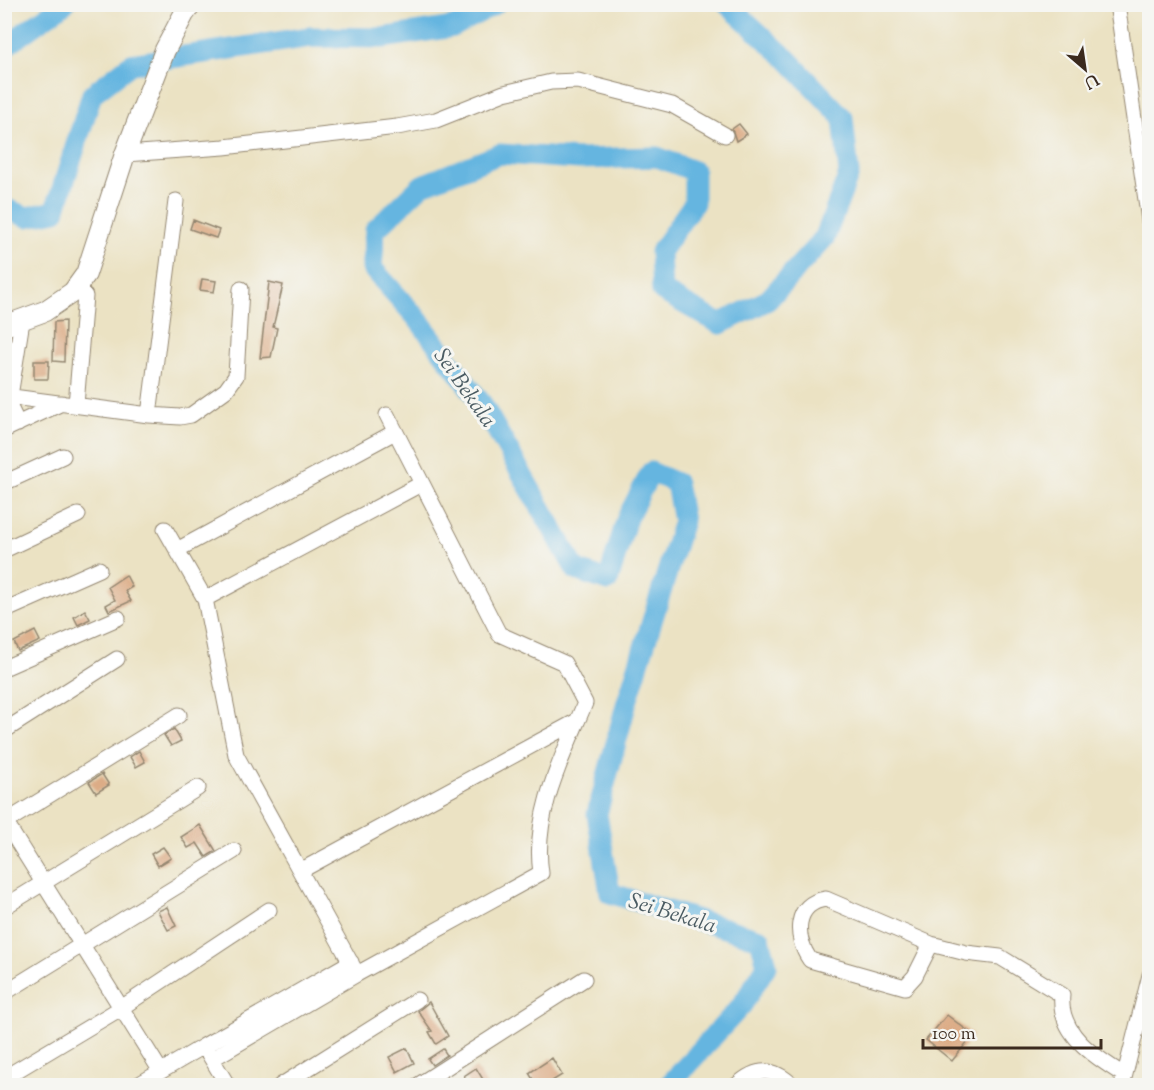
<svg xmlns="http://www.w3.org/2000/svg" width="1154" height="1090" font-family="'Sorts Mill Goudy',serif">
<rect width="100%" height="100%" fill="#f6f6f2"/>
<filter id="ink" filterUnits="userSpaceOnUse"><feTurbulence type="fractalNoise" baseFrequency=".0167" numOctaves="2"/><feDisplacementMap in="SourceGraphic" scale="12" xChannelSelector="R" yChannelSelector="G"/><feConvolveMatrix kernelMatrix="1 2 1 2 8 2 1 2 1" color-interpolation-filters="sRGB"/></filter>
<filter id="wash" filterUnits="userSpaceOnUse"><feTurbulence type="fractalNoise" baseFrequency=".008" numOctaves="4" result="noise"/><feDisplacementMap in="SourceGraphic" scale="24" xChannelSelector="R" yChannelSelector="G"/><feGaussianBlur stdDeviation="1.35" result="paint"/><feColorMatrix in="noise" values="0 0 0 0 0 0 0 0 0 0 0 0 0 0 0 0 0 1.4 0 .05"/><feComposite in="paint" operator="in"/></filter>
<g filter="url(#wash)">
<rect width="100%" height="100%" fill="#ebe2c3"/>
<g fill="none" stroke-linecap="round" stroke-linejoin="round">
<path stroke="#65b5e0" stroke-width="21" d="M4,47L64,4
M4,208L27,217L55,211L92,94L131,64L310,37L382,38L453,27L495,4
M668,1086L742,1005L767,965L760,939L610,893L597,814L626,705L683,521L676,483L651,472L627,518L608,581L576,570L482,404L416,317L372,268L375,230L422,185L500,154L579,159L657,157L694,171V203L660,252L662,291L720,324L768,300L825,237L849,174L843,118L787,59L727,4"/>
</g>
<g id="blocks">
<path fill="#dcac86" d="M739,124L747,134L736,141L732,129Z
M193,220L219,230L216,238L190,229Z
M202,279L216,281L214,292L200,290Z
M269,282L283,285L273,327L277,328L271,357L260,358Z
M65,321L64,362L53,361L54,322Z
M34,361H49L48,379H34Z
M126,575L132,587L125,591L131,601L109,611L106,605L115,600L108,587Z
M85,610L90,619L78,625L74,617Z
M35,631L40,641L18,651L14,642Z
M174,729L181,741L171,746L164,735Z
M139,751L145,762L136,767L130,757Z
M102,774L109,785L96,793L89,782Z
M200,825L216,851L206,857L197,843L188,848L181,837Z
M163,847L171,858L158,866L151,854Z
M167,907L176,926L168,930L158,911Z
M429,1002L448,1036L436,1044L429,1032L432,1031L418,1011Z
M947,1015L973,1035L952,1061L926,1040Z
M407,1048L414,1063L397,1072L389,1057Z
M443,1049L447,1055L432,1065L428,1059Z
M552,1058L562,1075L544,1086H537L529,1073Z
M476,1068L487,1086H470L464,1076Z"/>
</g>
</g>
<g filter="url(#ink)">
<use href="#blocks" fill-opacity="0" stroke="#938670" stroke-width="1.5"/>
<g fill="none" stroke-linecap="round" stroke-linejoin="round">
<defs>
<path id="minor" d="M1117,4L1150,227
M125,154L224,147L397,127L436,120L504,93L551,82L578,81L672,105L725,135
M4,395L18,424
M5,396L149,415L180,417L191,415L226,390L236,376L241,289
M10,396L22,321
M76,405L85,296
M149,415L176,201
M4,430L62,403
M4,483L63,456
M165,529L205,599L236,755L357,974
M4,550L78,515
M177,550L395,432
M205,599L421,484
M4,611L99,569
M4,668L118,618
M4,731L117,659
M4,820L160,1070
M4,823L179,715
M300,871L577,721
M4,907L198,788
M931,944L915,976L905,987L810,960C794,937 794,903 826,899L931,944L966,953L1000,957L1062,995C1058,1034 1095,1057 1124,1075
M4,993L234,851
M204,1046L351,962
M212,1059L357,974L541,873C532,814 563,756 585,703L564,663L499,634L387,415
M4,1078L121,1008L269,910
M136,1086L204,1046L228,1086
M280,1086L417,1000
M417,1086L584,979
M736,1086C756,1067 774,1067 793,1086
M1122,1086L1150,975"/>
<path id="major" d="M4,326L45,311L73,292L86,274L125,154L165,50L184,14L192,4"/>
</defs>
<use href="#minor" stroke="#938670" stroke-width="17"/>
<use href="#major" stroke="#938670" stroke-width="22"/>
<use href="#minor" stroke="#fff" stroke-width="15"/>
<use href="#major" stroke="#fff" stroke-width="20"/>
</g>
</g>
<g text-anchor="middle" stroke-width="6" stroke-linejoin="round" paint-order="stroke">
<g font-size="22" font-style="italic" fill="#4a5b62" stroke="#f6f6f2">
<text transform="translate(466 387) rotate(55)" y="8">Sei Bekala</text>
<text transform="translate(673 912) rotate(17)" y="8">Sei Bekala</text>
</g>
</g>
<rect width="1154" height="1090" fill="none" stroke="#f6f6f2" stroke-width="24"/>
<g transform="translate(1085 69) rotate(151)" stroke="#f6f6f2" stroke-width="4.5" paint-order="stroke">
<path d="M0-4.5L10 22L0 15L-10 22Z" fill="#3b2a1e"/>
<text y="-9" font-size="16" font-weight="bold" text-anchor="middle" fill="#3b2a1e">U</text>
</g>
<path d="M923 1039v9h178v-9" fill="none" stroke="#3b2a1e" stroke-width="3"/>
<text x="932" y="1039" font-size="18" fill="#3b2a1e" stroke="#f6f6f2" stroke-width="4.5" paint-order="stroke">100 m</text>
</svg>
